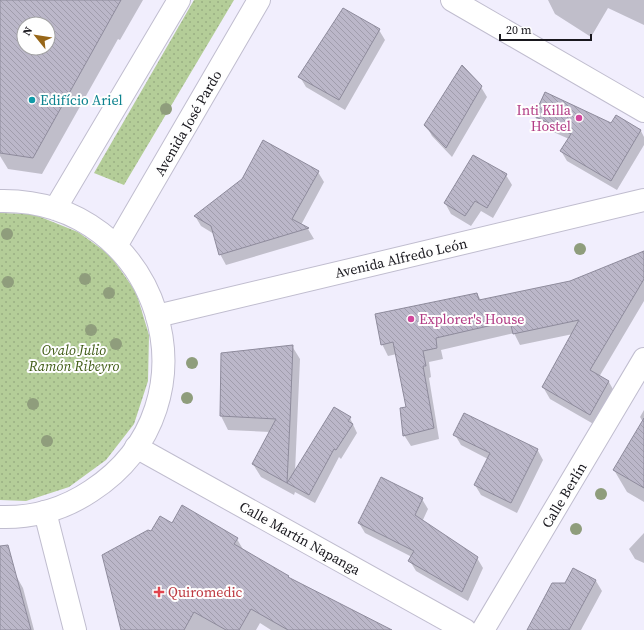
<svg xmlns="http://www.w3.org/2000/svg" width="644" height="630" font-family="'Source Serif 4',serif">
<defs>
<pattern id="grass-dots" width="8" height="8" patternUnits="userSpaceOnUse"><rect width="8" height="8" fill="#b4cd98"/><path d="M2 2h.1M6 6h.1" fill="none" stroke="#9aaf83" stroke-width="1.8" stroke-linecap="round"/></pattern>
<pattern id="building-back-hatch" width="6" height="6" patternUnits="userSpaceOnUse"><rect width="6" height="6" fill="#bbb7c9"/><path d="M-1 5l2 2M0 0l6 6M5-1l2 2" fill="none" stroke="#a09dac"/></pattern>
</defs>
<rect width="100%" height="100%" fill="#f1eefd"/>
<path fill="url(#grass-dots)" d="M194,0H234L124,185L94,173Z
M0,213L33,214L78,232L110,255L136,292L149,335L148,381L134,424L106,460L69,487L26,501L0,500Z"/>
<path fill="#0003" fill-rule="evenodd" d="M0,0H143L120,40L118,39L42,174L8,169L0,156ZM24,24H48V48H24Z
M548,0H644V25L608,8L591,37L555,14Z
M379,30L385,40L345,110L306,87L300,77Z
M481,87L487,97L452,157L432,136L426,125Z
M535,116L612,124L616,116L641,131L644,137V145L617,190L567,161L561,151L569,139L540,126Z
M318,172L324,182L301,225L308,229L314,239L226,265L220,254L214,234L201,226L195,216Z
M506,175L512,185L493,218L481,211L471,226L451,214L445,203Z
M644,252V301L599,377L609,382L615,393L597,426L550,399L543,387L573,334L520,345L514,333L441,350L443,359L429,362L431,377L429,378L439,439L411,446L404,435L407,407L397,354L388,356L382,344L477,294L481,300L570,282Z
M292,346L300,359L295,472L350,418L357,433L341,459L339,457L315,503L295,492L294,495L261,477L253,464L270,432L228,430L221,416L222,354Z
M644,410V502L627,492L614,470L643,422L640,417Z
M455,435L537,449L543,460L517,513L481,495L475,485L488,459L461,445Z
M422,499L428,509L422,522L477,558L483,568L468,601L416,571L410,561L412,557L365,533L359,523Z
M172,524L237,539L244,551L288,576L290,579L390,630H271L260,623L256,630H122L151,533Z
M644,533V563L635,559L629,549Z
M574,569L596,581L602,591L581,630H528L566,584Z
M15,574L23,588L34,630H0V578Z"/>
<path fill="url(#building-back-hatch)" stroke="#8e8b9c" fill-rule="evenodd" d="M0,0H121L33,158L0,153ZM24,24H48V48H24Z
M343,8L380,29L339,100L298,77Z
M462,65L482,86L446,148L424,125Z
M545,92L611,123L616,115L641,130L611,181L560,151L571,134L534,116Z
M263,140L319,171L292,219L309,228L219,255L211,226L194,216L242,179Z
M473,155L507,174L487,208L475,201L465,216L444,203Z
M644,251V279L590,370L609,381L590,415L542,387L579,320L513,334L510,321L436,338L437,348L423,351L426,366H423L434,428L403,436L400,408L406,407L393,342L381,345L375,314L477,293L479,300L570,281Z
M293,345L290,420L287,483L252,464L276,419L220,416L221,353Z
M334,407L351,417L348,421L353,424L336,450L334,449L309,495L287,483Z
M464,413L538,449L511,503L474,485L490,453L453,435Z
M644,418V488L613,470Z
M381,477L423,498L415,515L478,557L462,592L408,561L414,551L358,523Z
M182,505L238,538L234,544L289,576L288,577L392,630H288L251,609L239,630H226L194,612L184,630H121L102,555L148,530L151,531L160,516L172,523Z
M8,545L31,630H0V546Z
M573,568L596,580L569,630H527L552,583H565Z"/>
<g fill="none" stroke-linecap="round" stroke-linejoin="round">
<defs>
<path id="street" d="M452,0L644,111
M157,316L644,200
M136,447L465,630
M45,512L75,630
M483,630L644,359"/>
<path id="secondary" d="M0,201C160,198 225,404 91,491C64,509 32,518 0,517
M55,209L179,0
M116,246L259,0"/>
</defs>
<use href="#street" stroke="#c0bdcf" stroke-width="24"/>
<use href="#secondary" stroke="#c0bdcf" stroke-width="24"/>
<use href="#street" stroke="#fff" stroke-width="22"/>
<use href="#secondary" stroke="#fff" stroke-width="22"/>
</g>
<g fill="#8f9d7c">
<circle cx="166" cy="109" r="6"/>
<circle cx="7" cy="234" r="6"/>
<circle cx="580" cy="249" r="6"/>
<circle cx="85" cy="279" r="6"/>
<circle cx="8" cy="282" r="6"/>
<circle cx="109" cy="293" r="6"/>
<circle cx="91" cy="330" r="6"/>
<circle cx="116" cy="344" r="6"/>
<circle cx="192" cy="363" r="6"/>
<circle cx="187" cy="398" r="6"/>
<circle cx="33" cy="404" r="6"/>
<circle cx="47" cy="441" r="6"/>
<circle cx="601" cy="494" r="6"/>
<circle cx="576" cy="529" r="6"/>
</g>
<circle fill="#0f9aa8" stroke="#fefefe" stroke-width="1.5" cx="32" cy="100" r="4"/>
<g fill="#d1479c" stroke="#fefefe" stroke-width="1.5">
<circle cx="579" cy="118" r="4"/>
<circle cx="411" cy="319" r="4"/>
</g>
<path fill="#e0444e" stroke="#fefefe" stroke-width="1.5" d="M157 586h4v4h4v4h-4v4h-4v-4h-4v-4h4z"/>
<g text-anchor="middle" stroke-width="4" stroke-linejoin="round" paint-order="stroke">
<g font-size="14" fill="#0d838f" stroke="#fefefe" text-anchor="start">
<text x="40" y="105">Edifício Ariel</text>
</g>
<g font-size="14" fill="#b23c85" stroke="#fefefe" text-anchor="end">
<text x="571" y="115">Inti Killa<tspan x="571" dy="16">Hostel</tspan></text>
<text x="419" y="324" text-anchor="start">Explorer's House</text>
</g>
<g font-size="14" fill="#18171d" stroke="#fefefe">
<text transform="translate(188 123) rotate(-60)" y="5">Avenida José Pardo</text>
<text transform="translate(401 258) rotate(-13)" y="5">Avenida Alfredo León</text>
<text transform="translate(564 495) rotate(-59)" y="5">Calle Berlín</text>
<text transform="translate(300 538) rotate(29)" y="5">Calle Martín Napanga</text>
</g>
<g font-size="14" font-style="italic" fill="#3e5a13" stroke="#fefefe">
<text x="74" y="355">Ovalo Julio<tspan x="74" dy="16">Ramón Ribeyro</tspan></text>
</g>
<g font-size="14" fill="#be3a42" stroke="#fefefe" text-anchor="start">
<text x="168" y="597">Quiromedic</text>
</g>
</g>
<g transform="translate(36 36) rotate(300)"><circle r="19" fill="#fefefe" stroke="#a2a2a4"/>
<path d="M0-3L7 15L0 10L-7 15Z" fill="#976618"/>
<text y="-6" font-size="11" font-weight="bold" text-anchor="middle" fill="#18171d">N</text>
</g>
<path d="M500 34v6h91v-6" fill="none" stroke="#18171d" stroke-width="2"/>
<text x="506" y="34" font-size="12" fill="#18171d" stroke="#fefefe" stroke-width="3" paint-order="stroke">20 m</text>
</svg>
